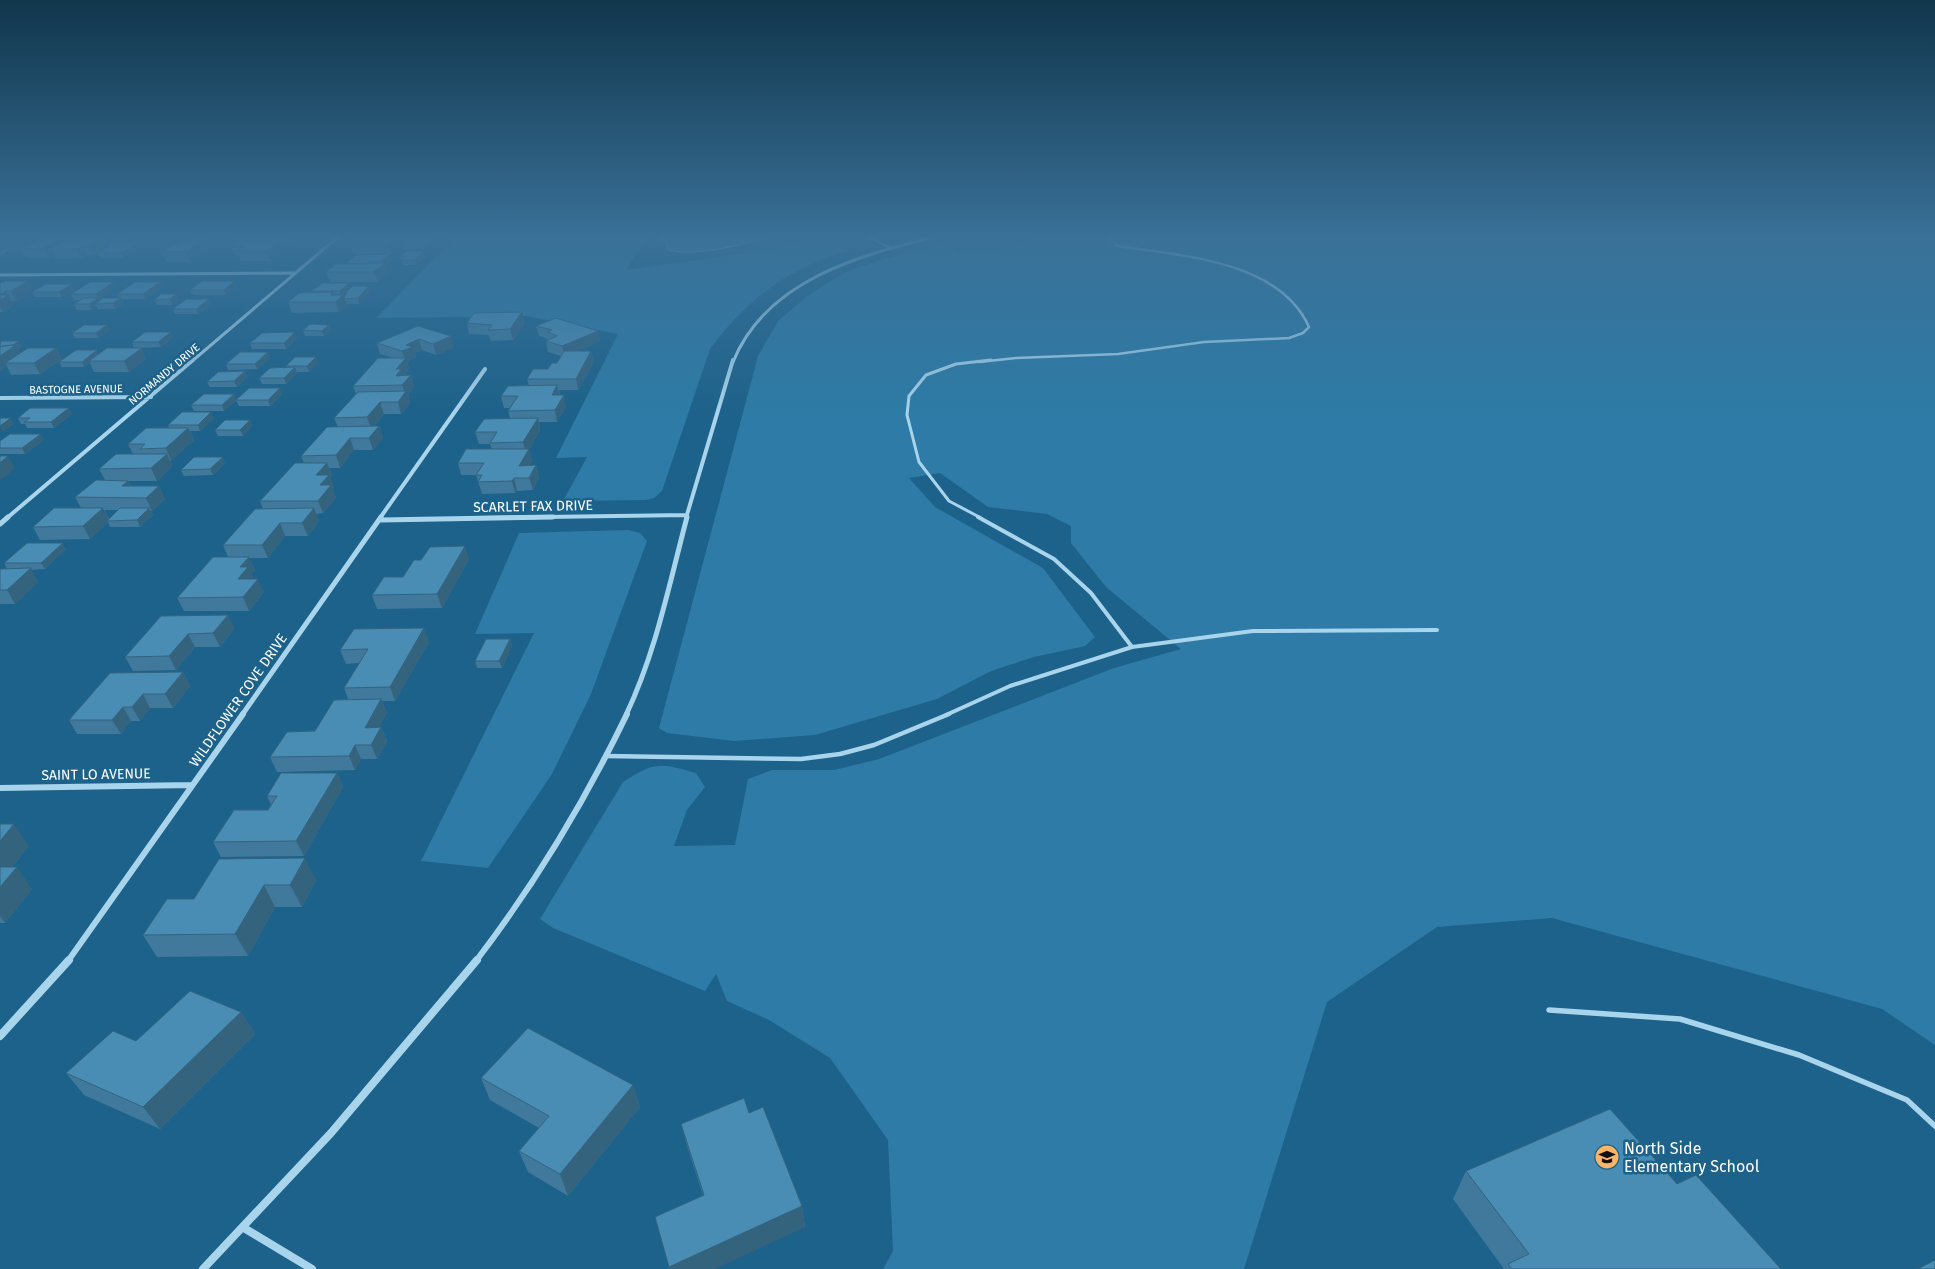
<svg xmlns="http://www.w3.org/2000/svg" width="1935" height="1269" font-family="'Fira Sans',sans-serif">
<rect width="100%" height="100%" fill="#1d628a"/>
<path fill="#2d7ba6" d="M457,236H647L626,270L760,251L820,239L848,251C834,256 818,260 805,267C766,286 736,314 710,349L662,491L654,498L646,500L563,501L587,457L556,458L618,334L526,316L376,318Z
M1041,236H1935V1045L1882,1009L1552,918L1437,927L1327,1002L1244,1269H883L893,1251L888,1140L830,1058L769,1020L727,1001L716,974L705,991L553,928L540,919L623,782C655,761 661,763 696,773L705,787L687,810L674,846L735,845L748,779L772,770H834L879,759L1114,668L1181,649L1106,587L1071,543V526L1047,514L988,507L940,473L909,478L935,507L1043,568L1095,637L1085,646L1034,657L991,671L937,699L815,735L734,741L667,733L659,728L758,356L778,321L810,294L848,271L887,258L946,244L959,251H995Z
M628,530L640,533L647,541L591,694L552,774L488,868L421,861L534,633L475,634L519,533Z"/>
<path fill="#5485a0" stroke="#9bd1ee" d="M661,236H773C748,243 693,258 669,250Z"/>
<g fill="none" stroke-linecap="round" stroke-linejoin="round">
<path stroke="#a8d4ec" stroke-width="2.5" d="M867,236L889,247
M979,362L1016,358L1118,354L1204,342L1289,338L1303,333L1309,327C1279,260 1181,256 1118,246L1107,236"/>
<path stroke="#a8d4ec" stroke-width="3" d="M981,518L949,501L919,462L907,415L909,396L926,375L956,364L991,360"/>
<path stroke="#a8d4ec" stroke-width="4" d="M1132,647L1253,631L1437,630
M946,715L1010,686L1132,647L1091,593L1054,559L978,517"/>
<path stroke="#a8d4ec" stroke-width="4.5" d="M606,756L801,759L840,754L874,745L949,714"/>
<path stroke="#a8d4ec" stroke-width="5.5" d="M1549,1010L1680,1019L1799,1055L1907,1100L1935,1126"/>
<path stroke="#a8d4ec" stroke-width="3" d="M0,275L294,273
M191,362L339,236
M733,362C766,280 860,255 938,236"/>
<path stroke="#a8d4ec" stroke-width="4" d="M0,398L151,397
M7,518L193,360
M380,518L485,369
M476,518L687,515
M686,518L733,360"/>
<path stroke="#a8d4ec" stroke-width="5" d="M380,520L553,517
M0,524L8,517
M242,715L381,517
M626,715C656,652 669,585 687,517"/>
<path stroke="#a8d4ec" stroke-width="6" d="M0,788L192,785
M68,961L243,714
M476,961C535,884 585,801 627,714"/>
<path stroke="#a8d4ec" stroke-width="8" d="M0,1036L69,960
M244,1228L312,1269
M203,1269L331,1133L477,960"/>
</g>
<path fill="#40799b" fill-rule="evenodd" d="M118,236H136L137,239L132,242H138L140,247L123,258H100L98,253L111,245L110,241Z
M190,236H216L205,241L208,249L190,262H166L162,252L190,240L189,237Z
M271,236H301L291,244H282L285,250L270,261H241L239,255H235L230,242L260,238L261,240H267V239Z
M364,236H413L411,239L433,243L427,249L403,250L401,245L406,240H399L401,246L392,254H353L350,244L364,237Z
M73,238H102L106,248L94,255H87L82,258L56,259L54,255L48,258H26L21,249Z
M424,251L425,256L416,265H403L401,256Z
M390,254L391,259L384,266L387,273L378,282H330L326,272L345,264Z
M235,281L237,286L226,295H192L190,290Z
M160,282L162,287L145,299H121L123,304L115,309H98L96,306L91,310H77L74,304L81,300H74L71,294L116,287L99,298L100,300L119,298L117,294Z
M0,283L33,291L16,301H12L14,305L3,312H0Z
M349,283L350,288L343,295L344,296L345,295V293L369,286L371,291L359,304H346L347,305L339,312L292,313L288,302L313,293L312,291Z
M75,289L62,297H35L32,292Z
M179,299L172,305H157L154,300Z
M209,299L211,304L198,314H175L173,309Z
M467,323H525L513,340L491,341L489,335L469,334Z
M107,325L110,330L98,338H75L72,333Z
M329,325L331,330L324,336H305L303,330Z
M418,326L454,347L436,355L422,350L415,353L416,358L407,361L409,369L404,376L411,375L414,387L408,395L410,403L401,414H384L374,426H379L383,438L373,450H354L340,468H329L332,475L330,477L334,488L333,489L336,498L323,513L316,514L319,521L308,536H285L268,558H249L255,570L251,574L254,579L264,592L249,611H184L177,598L228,557L223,545L263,509L260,501L304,463L301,456L338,427L334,418L356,394L353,386L394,358L380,354L377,343Z
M536,326L598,331L600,341L578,351H591L594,362L578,390H559L560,395L566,407L557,422H539L540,430L529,450L532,461L529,465H536L539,478L533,490L517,491L515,493L482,494L476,475H461L458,463L492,449L490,444H479L475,432L510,418L508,411L510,408H504L501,396L529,386L527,379L548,369L557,363L561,356L548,352L546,341L548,339L539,336Z
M171,332L173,337L161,347L134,348L132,342Z
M297,338L286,349H252L250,343Z
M0,342L22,346L18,349L20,354L56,348L62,359L40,374L11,375L7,366L0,371Z
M99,354L146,359L129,372H94L90,363L84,367H62L59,362Z
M270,358L257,369L228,370L226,364Z
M318,362L309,372H296L297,373L286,384H262L259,378L286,368V366Z
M245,371L247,377L237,387H210L207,382Z
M234,394L236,400L224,411H194L191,405Z
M282,394L270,406H239L236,400Z
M72,414L54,428H27L25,424H21L18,418Z
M214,418L200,431H190L194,440L171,461H170L172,466L157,481H128L131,486H159L165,499L152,511H151L153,515L140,527H110L108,522L90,539L40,540L33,527L81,508L75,497L105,480L99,469L133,454L128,444L169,428L168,425ZM104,510H118L109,519Z
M250,420L252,426L243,436H218L215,430Z
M44,440L25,454H0V441Z
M225,463L213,475L184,476L181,470Z
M66,549L45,569L31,570L38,582L15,604H0V569H7L4,563Z
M469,559L442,608L377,609L372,595L403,577Z
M228,615L234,629L220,647H195L176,670L133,671L125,657Z
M510,639L512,646L502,668H477L475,661Z
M429,642L395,701H382L387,713L379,727H381L387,741L377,759H361L355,770L277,772L270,757L315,731L348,699L344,688L359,663L346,664L340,650Z
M183,672L190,686L173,708H150L140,721H131L121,734H77L69,720Z
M337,773L343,787L304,856L221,857L213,842L268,810L271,805L267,796Z
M0,824L29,846L12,867L32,889L5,923H0Z
M219,859L316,880L302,907H275L248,956L157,957L143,935L194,899Z
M241,1012L255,1034L160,1129L84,1095L66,1073L136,1041Z
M481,1078L633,1085L640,1107L568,1196L528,1172L519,1151L539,1128L490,1100Z
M749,1113L802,1206L805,1227L703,1195L687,1146L681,1124Z
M1466,1171L1677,1184L1781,1269H1504L1453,1199Z"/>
<path fill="#34637e" d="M59,236H72L75,242L51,249L54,255L48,258L43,248Z
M132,236H136L137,239L127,246L124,241Z
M205,236H216L206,241L204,237Z
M294,236H301L291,244L290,239Z
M408,236H413L409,240Z
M398,237L401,246L392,254L389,244Z
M102,238L106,248L94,255L90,245Z
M432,238L433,243L427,249L426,245Z
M204,240L208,249L190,262L186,252Z
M281,240L285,250L270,261L266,251Z
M138,242L140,247L123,258L121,253Z
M83,245L87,255L82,258L77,249Z
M12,249L14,254L0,262V256Z
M424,251L425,256L416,265L415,260Z
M390,254L391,259L384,266L387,273L378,282L374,272L383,264L382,261Z
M28,281L33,291L16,301L11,291Z
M235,281L237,286L226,295L224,290Z
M114,282L116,287L99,298L101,303L95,304L96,306L91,310L89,304L97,298L96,294Z
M160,282L162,287L145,299L143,294Z
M349,283L350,288L341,296L340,291Z
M73,284L75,289L62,297L59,292Z
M369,286L371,291L359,304L358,298Z
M6,291L14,305L3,312L0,307V294Z
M333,292L336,301L343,295L347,305L339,312L336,302L331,295Z
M177,294L179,299L172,305L170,299Z
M121,298L123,304L115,309L113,303Z
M209,299L211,304L198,314L196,309Z
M522,312L525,323L513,340L510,329Z
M107,325L110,330L98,338L96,333Z
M329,325L331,330L324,336L322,331Z
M598,331L600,341L565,357L562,346Z
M171,332L173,337L161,347L158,342Z
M295,332L297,338L286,349L284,343Z
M451,336L454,347L436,355L433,344Z
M419,339L422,350L415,353L416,358L407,361L409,369L403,376H396V369L405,359L402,351L406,345Z
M19,341L22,346L18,349L21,356L5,363L7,366L0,371V356L6,350Z
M56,348L62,359L40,374L34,363Z
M142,348L146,359L129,372L124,361Z
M97,350L100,356L89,361L90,363L84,367L82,362Z
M591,351L594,362L578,390L576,379Z
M268,352L270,358L257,369L255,364Z
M316,357L318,362L309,372L307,366Z
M295,367L297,373L286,384L284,378Z
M245,371L247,377L237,387L234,381Z
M411,375L414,387L408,395L410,403L401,414L398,402L405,393L402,385Z
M557,385L560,397L552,395Z
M280,388L282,394L270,406L268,400Z
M234,394L236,400L224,411L222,405Z
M564,395L566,407L557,422L555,410Z
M380,402L384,414L371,429L367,417Z
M69,408L72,414L54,428L51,422Z
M211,412L214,418L200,431L198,425Z
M11,418L14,424L3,432L0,426Z
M538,418L540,430L529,450L532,461L522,478L519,466L526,453L523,442Z
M250,420L252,426L243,436L240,430Z
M379,426L383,438L373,450L369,438Z
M188,428L194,440L171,461L166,448Z
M41,434L44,440L25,454L22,448Z
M350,438L354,450L340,468L336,455Z
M167,454L172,466L157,481L151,468Z
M8,456L15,468L0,481V463Z
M223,457L225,463L213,475L210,469Z
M327,463L332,475L330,477L334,488L333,489L336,498L323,513L318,501L316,475Z
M536,465L539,478L533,490L529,478Z
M514,478L517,491L515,493L512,481Z
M128,481L134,493L128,498L122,486Z
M159,486L165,499L152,511L146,498Z
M103,508L109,521H107L108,522L90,539L83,526Z
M149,508L153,515L140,527L137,520Z
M314,508L319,521L308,536L302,523Z
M280,523L285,536L268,558L262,545Z
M63,543L66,549L45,569L41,563Z
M465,546L469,559L442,608L437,594Z
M249,557L255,570L251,574L254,580L238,579L240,567Z
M31,568L38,582L15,604L7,590Z
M258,579L264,592L249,611L243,597Z
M228,615L234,629L220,647L213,633Z
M424,628L429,642L395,701L390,687Z
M188,634L195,647L176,670L169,656Z
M510,639L512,646L502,668L499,661Z
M183,672L190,686L173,708L165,694Z
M143,694L150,708L140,721L132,707Z
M381,699L387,713L371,742L365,728Z
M123,707L131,721L121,734L112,720Z
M381,727L387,741L377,759L371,745Z
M355,745L361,759L355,770L349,756Z
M337,773L343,787L304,856L296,841Z
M14,824L29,846L0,881V841Z
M305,858L316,880L302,907L290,885Z
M17,867L32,889L5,923L0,916V887Z
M264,885L275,907L248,956L235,934Z
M241,1012L255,1034L160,1129L143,1107Z
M633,1085L640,1107L568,1196L560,1174Z
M802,1206L805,1227L715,1269H670L669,1267Z"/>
<path fill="#4a8db4" stroke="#34637e" d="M47,236H52L48,238H43Z
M52,236H65L43,248L21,249L40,238H48Z
M118,236H132L124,241H110Z
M190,236H205L189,237Z
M271,236H294L290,239H267Z
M359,237H398L389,244H350Z
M70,238H102L90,245H83L77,249H51Z
M236,238H260L257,240H239L236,242H230Z
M432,238L426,245H401L408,239Z
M182,240H204L186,252H162Z
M239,240H281L266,251H237L245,246H231Z
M138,242L121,253H98L115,243Z
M0,249H12L0,256Z
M407,251H424L415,260H402L406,256H401Z
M390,254L382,261H370L367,264H345L356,255Z
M384,263L374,272H326L336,264Z
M5,281H28L11,291H6L0,294V283Z
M202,281H235L224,290H190Z
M90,282H114L96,294H71Z
M135,282H160L143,294H117Z
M322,283H349L340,291H312Z
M46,284H73L59,292H32Z
M353,286H369L358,298L345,299L344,296L347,293H345Z
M333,292L331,295H343L336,302H288L299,293Z
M161,294H177L170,299L154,300Z
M0,295H9L0,300Z
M84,298H99L89,304H74Z
M103,298H121L113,303L95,304Z
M186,299H209L196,309H173Z
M522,312L510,329L488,330L492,325L467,323L474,313Z
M556,318L598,331L562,346L546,341L557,336L547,332L552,330L536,326Z
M310,324L329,325L322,331L303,330Z
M84,325H107L96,333H72Z
M418,326L451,336L433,344L419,339L406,345L413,347L402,351L377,343Z
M145,332H171L158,342H132Z
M295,332L284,343H250L262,333Z
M1,341H19L13,345L3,346L0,347Z
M16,345L0,356V347L3,346Z
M28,348H56L34,363H5Z
M107,348H142L124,361H89Z
M76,350H97L82,362H59Z
M564,351H591L576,379H527L533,369H548L552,363H557Z
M240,352H268L255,364H226Z
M295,357H316L307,366H286Z
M378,358H406L396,369H401L396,376L411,375L402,385L353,386Z
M295,367L284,378H259L270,368Z
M245,371L234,381L207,382L218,372Z
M557,385L552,395H564L555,410L508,411L518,396H501L508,386Z
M249,388H280L268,400H236Z
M406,391L398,402H380L367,417L334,418L358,392Z
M204,394H234L222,405H191Z
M30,408H69L51,422H24L30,418H18Z
M182,412H211L198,425H168Z
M0,418H11L0,426Z
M538,418L523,442L490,443L497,432H475L484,419Z
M225,420H250L240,430H215Z
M379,426L369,438H350L336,455L301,456L327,427Z
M146,428H188L166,448L140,449L145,444H128Z
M10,434H41L22,448H0V441Z
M466,449H529L519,466L536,465L529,478H514L512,481L478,482L482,475H476L484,463H458Z
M116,454H167L151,468L99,469Z
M0,456H8L0,463Z
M194,457H223L210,469L181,470Z
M295,463H327L316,475H329L320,485H331L318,501H260Z
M96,480L128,481L122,486H159L146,498L75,497Z
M54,508H103L83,526L33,527Z
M120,508H149L137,520L107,521Z
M314,508L302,523H280L262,545H223L255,509Z
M27,543H63L41,563H4Z
M465,546L437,594L372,595L384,577H403L414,560H421L430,547Z
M213,557H249L240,567H248L238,579H258L243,597L177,598Z
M31,568L7,590H0V569Z
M228,615L213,633L188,634L169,656L125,657L161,616Z
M424,628L390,687L344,688L368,649L340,650L354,629Z
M486,639H510L499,661H475Z
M183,672L165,694H143L132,707H123L112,720H69L110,673Z
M381,699L365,728L381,727L371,745H355L349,756L270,757L287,732L315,731L334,700Z
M281,773H337L296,841L213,842L234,810H268L277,796H267Z
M0,824H14L0,841Z
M305,858L290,885H264L235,934L143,935L167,899H194L219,859Z
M0,867H17L0,887Z
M190,991L241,1012L143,1107L66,1073L113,1031L136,1041Z
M528,1028L633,1085L560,1174L519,1151L549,1116L481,1078Z
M744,1098L749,1113L763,1107L802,1206L669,1267L655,1217L704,1195L681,1124Z
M1610,1109L1677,1184L1696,1175L1781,1269H1512L1508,1264L1529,1254L1466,1171Z
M1935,1260V1269H1918Z"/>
<linearGradient id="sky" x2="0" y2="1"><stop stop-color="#10364c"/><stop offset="0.57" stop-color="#3a7198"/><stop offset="1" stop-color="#3a7198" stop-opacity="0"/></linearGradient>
<rect width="1935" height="414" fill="url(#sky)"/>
<defs>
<symbol id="school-disc" viewBox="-11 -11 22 22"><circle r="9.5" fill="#fcb466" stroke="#1d628a"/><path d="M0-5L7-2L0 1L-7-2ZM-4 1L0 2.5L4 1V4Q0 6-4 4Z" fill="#111"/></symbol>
</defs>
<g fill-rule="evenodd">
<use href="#school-disc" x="1593" y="1143" width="28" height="28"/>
</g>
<g text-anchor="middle" stroke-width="5" stroke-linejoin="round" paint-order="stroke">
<g font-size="11" fill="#fff" stroke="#1d628a">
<text transform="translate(164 374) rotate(-40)" y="4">NORMANDY DRIVE</text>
<text transform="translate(76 389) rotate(-1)" y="4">BASTOGNE AVENUE</text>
</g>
<g font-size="14" fill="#fff" stroke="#1d628a">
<text transform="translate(533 506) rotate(-1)" y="5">SCARLET FAX DRIVE</text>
<text transform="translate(238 700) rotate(-55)" y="5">WILDFLOWER COVE DRIVE</text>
<text transform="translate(96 774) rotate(-1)" y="5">SAINT LO AVENUE</text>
</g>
<g font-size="16" fill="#fff" stroke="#1d628a" text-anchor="start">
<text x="1624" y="1154">North Side<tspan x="1624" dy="18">Elementary School</tspan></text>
</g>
</g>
</svg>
